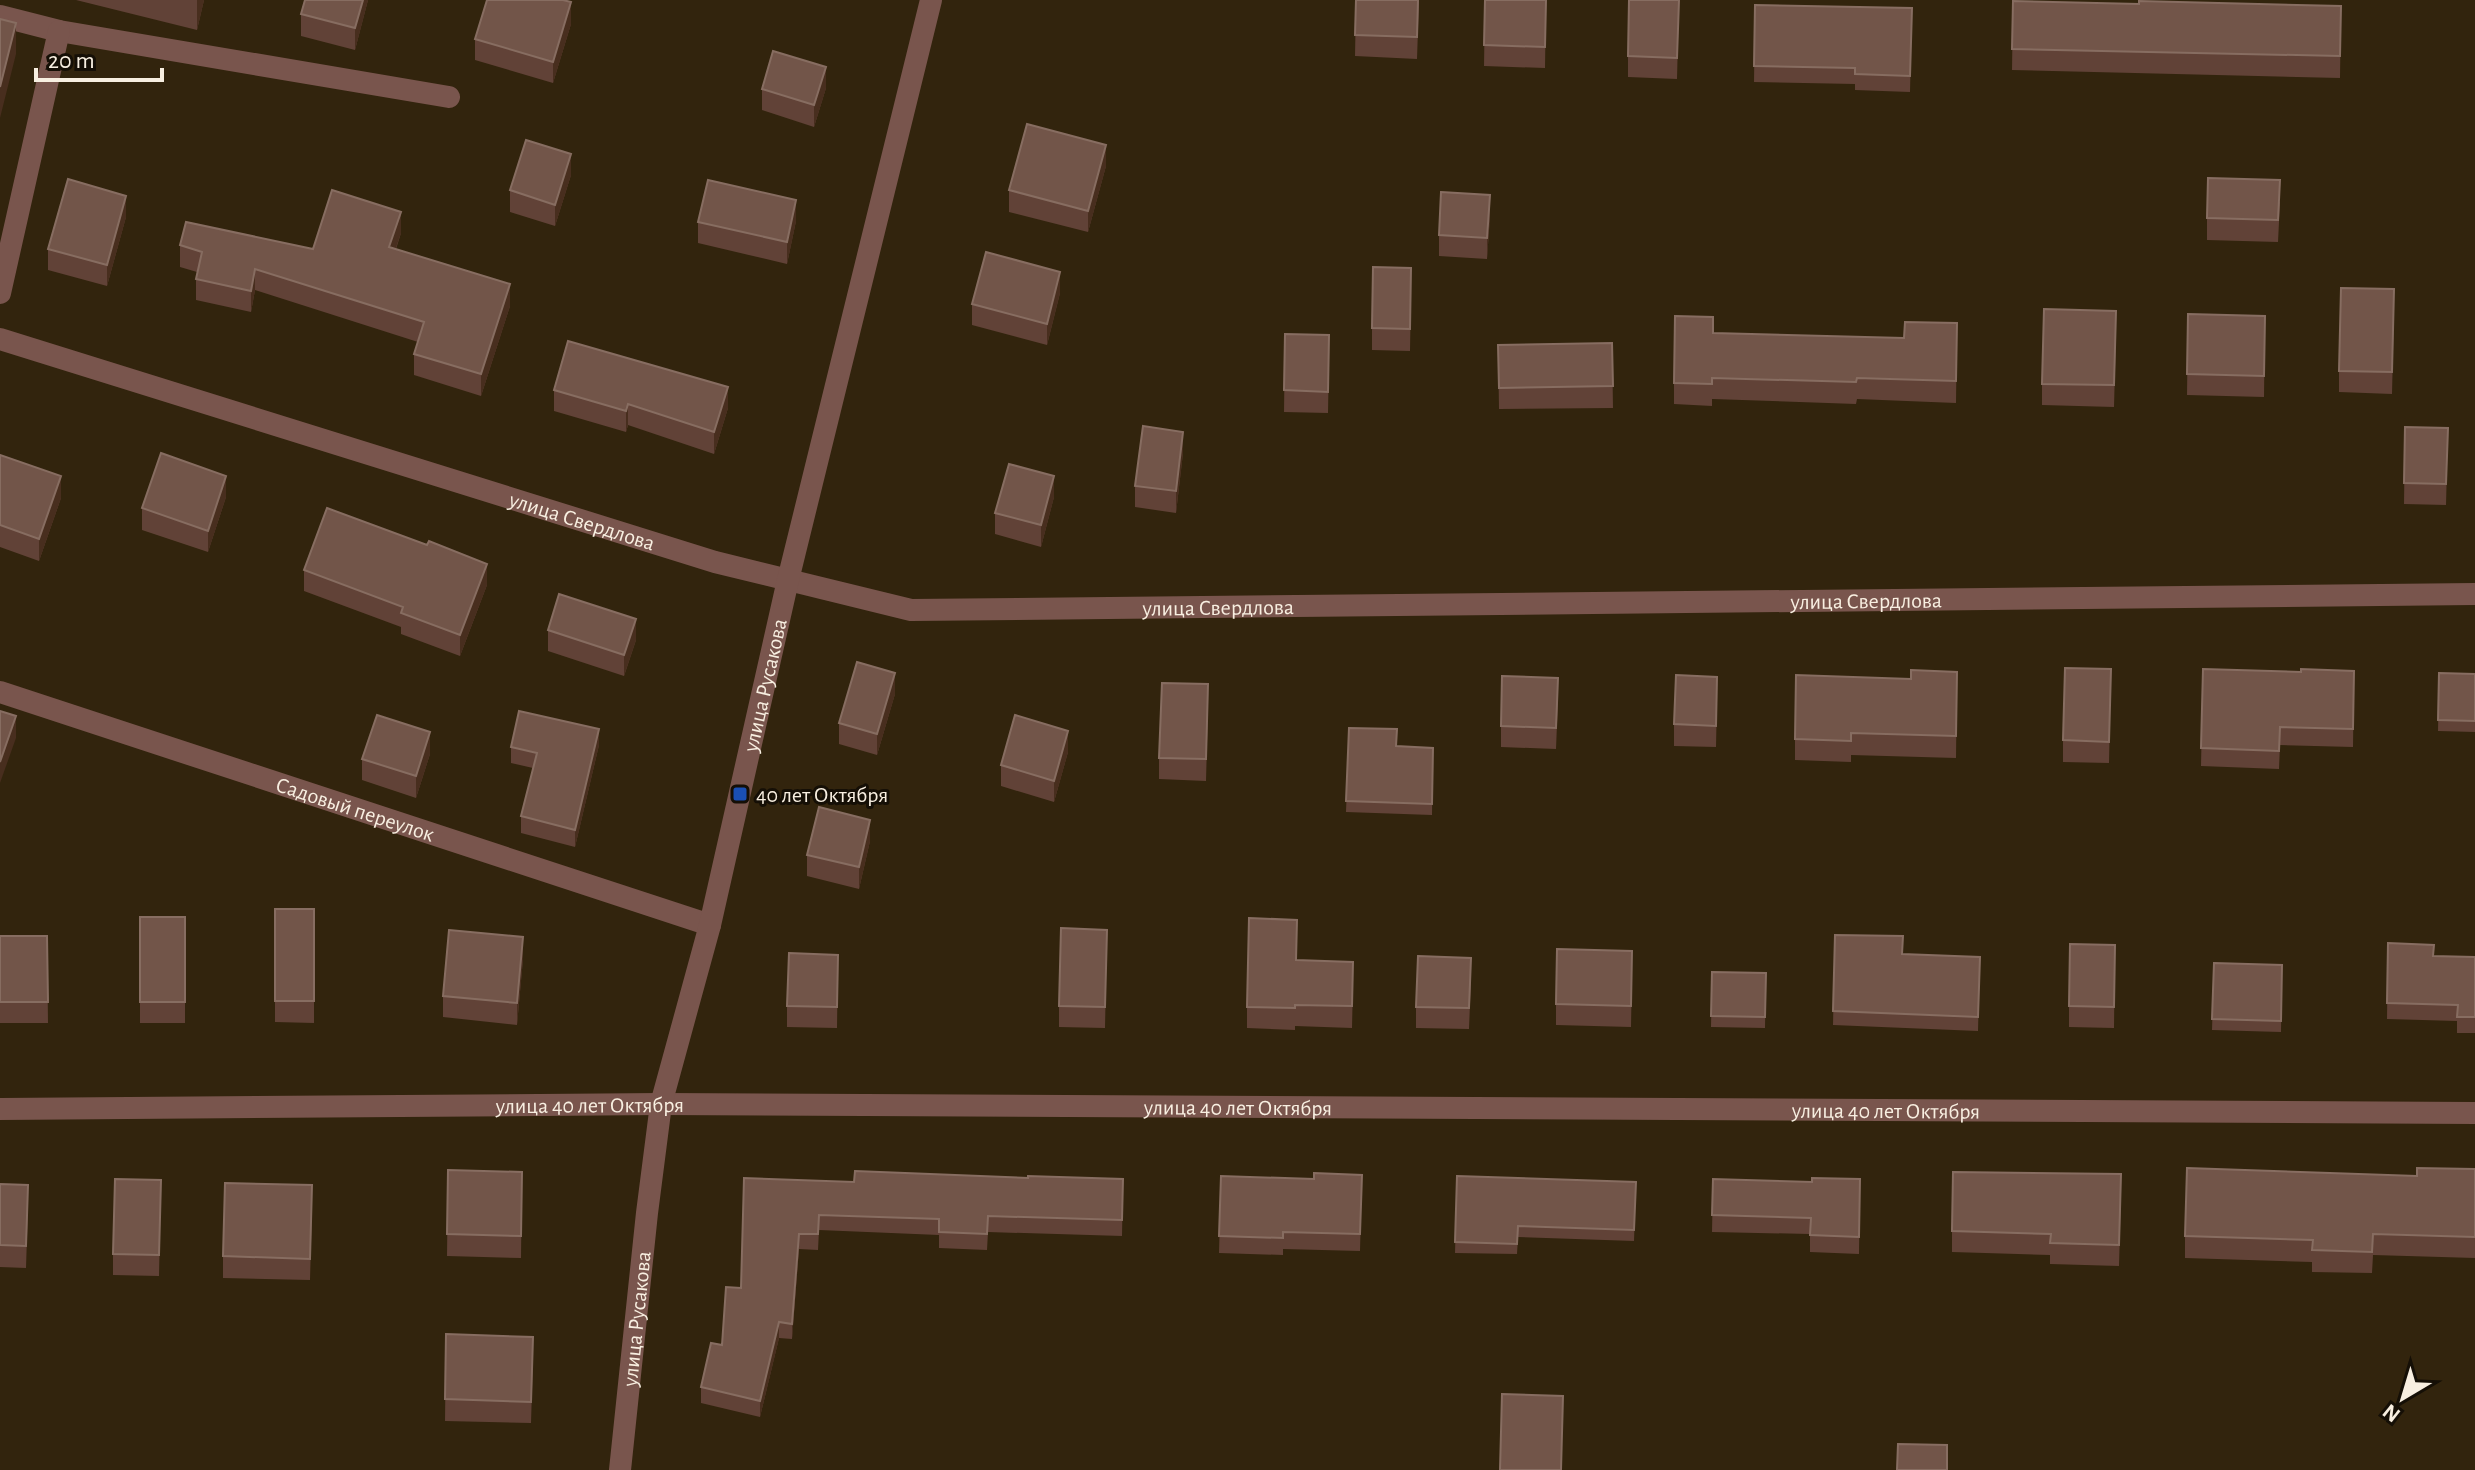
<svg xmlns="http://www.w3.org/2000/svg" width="2475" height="1470" font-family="'Alegreya Sans',sans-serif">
<rect width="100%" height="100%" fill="#32240d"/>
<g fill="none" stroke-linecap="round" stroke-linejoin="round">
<g stroke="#79554d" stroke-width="22">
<path d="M0,16L59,31L449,97"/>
<path d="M0,293L59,31"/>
<path id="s1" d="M0,339L715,562L911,610L2475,594"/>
<path id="s2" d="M0,692L710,925"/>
<path id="s3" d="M0,1109L661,1104L2475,1113"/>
<path id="s4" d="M620,1470L647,1213L661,1104L710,925L788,580L931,0"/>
</g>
</g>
<path fill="#614237" d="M76,0H204L197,30Z
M368,0L355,50L301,36V14Z
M1356,0H1419L1417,59L1355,56Z
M1485,0H1546L1545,68L1484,66Z
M1679,0L1677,79L1628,77V56Z
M2013,1L2139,4L2341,6L2340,78L2012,70Z
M1755,5L1912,8L1910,92L1855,90V84L1754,82Z
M571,24L553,83L475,60V39Z
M826,88L814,127L762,110V89Z
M1106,166L1088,232L1009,212V190Z
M571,175L555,226L510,212V190Z
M2280,202L2278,242L2207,240V218Z
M1490,216L1487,259L1439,256V235Z
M126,217L107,286L48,270V249Z
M796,221L787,264L698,243V222Z
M401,233L396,249L510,306L481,396L414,375V354L418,342L255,290L251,312L196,300V279L197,272L180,267V245L313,249Z
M1411,290L1410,351L1372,350V328Z
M1060,293L1047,345L972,325V304Z
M2394,310L2392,394L2339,392V371Z
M2188,314L2265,316L2264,397L2187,395Z
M1957,323L1956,403L1857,399L1856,404L1712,399V406L1674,404V383L1713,333L1904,338Z
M2116,332L2114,407L2042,405V384Z
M1285,334L1329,357L1328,413L1284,412Z
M1612,343L1613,408L1499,409L1498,345Z
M554,390L728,408L714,454L628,425L626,432L554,411Z
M2405,427L2448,428L2446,505L2404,504Z
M1183,453L1176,513L1135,507V486Z
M0,455L61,498L39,561L0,547Z
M226,497L208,552L142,530V508Z
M1054,497L1041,547L995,534V513Z
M427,545L487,585L460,656L401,634V627L304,591V570Z
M548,630L636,640L624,676L548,651Z
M2111,669L2109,763L2063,762V740Z
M2203,669L2301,672L2354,671L2353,747L2280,745L2279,769L2201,766Z
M1957,672L1956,758L1851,755V762L1795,760V739L1911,679Z
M2439,673L2475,674V732L2438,731Z
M895,694L877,755L839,744V723Z
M1717,698L1716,747L1674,746V724Z
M1558,699L1556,749L1501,747V726Z
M1208,706L1206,781L1159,779V758Z
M1349,728L1396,746L1433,748L1432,815L1346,812Z
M599,745L575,847L521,833V816L533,768L511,763V747Z
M1068,752L1054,802L1001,786V765Z
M430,754L416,798L362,780V759Z
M870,841L859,889L807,876V855Z
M275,909H314V1023L275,1022Z
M140,917H185V1023H140Z
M1107,930L1105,1028L1059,1027V1006Z
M1835,935L1903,954L1980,957L1978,1031L1833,1025Z
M0,936H47L48,1023H0Z
M2388,943L2434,956L2475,957V1033H2457V1021L2387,1019Z
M2115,945L2114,1028L2069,1027V1006Z
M838,955L837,1028L787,1027V1006Z
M523,959L517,1025L443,1017V996Z
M1297,960L1353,983L1352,1028L1295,1026V1030L1247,1028V1007Z
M2214,963L2282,965L2281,1032L2212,1030Z
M1632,972L1631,1027L1556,1025V1004Z
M1712,972L1766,973L1765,1028L1711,1027Z
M1471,979L1469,1029L1416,1028V1007Z
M2475,1169V1258L2373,1255L2372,1273L2312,1272V1262L2185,1258V1236L2417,1176Z
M448,1170L522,1172L521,1258L447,1256Z
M1362,1175L1360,1251L1283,1249V1255L1219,1253L1221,1176L1314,1179Z
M1457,1176L1636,1182L1634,1241L1518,1237L1517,1254L1455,1253Z
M1028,1178L1123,1179L1122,1236L988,1232L987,1250L939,1248V1235L819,1230L818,1250L799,1249L792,1339L779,1338L760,1417L701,1403V1387L722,1345L741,1288L854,1182Z
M1713,1179L1812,1182L1860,1179L1859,1254L1810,1252V1234L1712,1232Z
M161,1180L159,1276L113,1275V1254Z
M0,1184L28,1206L26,1268L0,1267Z
M2121,1195L2119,1266L2050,1264V1255L1952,1252V1231Z
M312,1207L310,1280L223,1278V1256Z
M446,1334L533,1358L531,1423L445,1421Z"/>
<path fill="#482e1e" d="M197,0H204L197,30Z
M363,0H368L355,50V28Z
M571,2V24L553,83V62Z
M16,23V54L0,118V87Z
M826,67V88L814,127V105Z
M1106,145V166L1088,232V211Z
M571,154V175L555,226V205Z
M1490,195V216L1487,259V238Z
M126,196V217L107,286V265Z
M796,200V221L787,264V242Z
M401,212V233L389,268V247Z
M255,269V290L251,312V291Z
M1060,272V293L1047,345V324Z
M510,284V306L481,396V374Z
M728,387V408L714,454V432Z
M628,404V425L626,432V411Z
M1183,432V453L1176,513V491Z
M61,476V498L39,561V539Z
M226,476V497L208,552V531Z
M1054,476V497L1041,547V525Z
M487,564V585L460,656V635Z
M636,619V640L624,676V655Z
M895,673V694L877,755V734Z
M16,716V738L0,783V762Z
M599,729V745L575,847V830Z
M1068,731V752L1054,802V781Z
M430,732V754L416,798V776Z
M870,820V841L859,889V867Z
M523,937V959L517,1025V1003Z
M799,1234V1249L792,1339V1324Z
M779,1322V1338L760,1417V1401Z"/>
<path fill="#725549" stroke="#876d61" stroke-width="2" d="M305,0H363L355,28L301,14Z
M487,0H563L571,2L553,62L475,39Z
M1356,0H1418L1417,37L1355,35Z
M1485,0H1546L1545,47L1484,45Z
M1629,0H1679L1677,58L1628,56Z
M2013,1L2139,4V1L2341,6L2340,56L2012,49Z
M1755,5L1912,8L1910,76L1855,74V68L1754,66Z
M0,19L16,23L0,87Z
M773,51L826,67L814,105L762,89Z
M1027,124L1106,145L1088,211L1009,190Z
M526,140L571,154L555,205L510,190Z
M2208,178L2280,180L2278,220L2207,218Z
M68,179L126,196L107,265L48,249Z
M708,180L796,200L787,242L698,222Z
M332,190L401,212L389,247L510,284L481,374L414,354L424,322L255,269L251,291L196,279L202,252L180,245L186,222L313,249Z
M1441,192L1490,195L1487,238L1439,235Z
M986,252L1060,272L1047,324L972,304Z
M1373,267L1411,268L1410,329L1372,328Z
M2341,288L2394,289L2392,372L2339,371Z
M2044,309L2116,311L2114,385L2042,384Z
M2188,314L2265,316L2264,376L2187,374Z
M1675,316L1713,317V333L1904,338L1905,322L1957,323L1956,381L1857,378L1856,382L1712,378V384L1674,383Z
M1285,334L1329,335L1328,392L1284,390Z
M568,341L728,387L714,432L628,404L626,411L554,390Z
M1612,343L1613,386L1499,388L1498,345Z
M1143,426L1183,432L1176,491L1135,486Z
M2405,427L2448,428L2446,484L2404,483Z
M161,453L226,476L208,531L142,508Z
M0,455L61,476L39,539L0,525Z
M1009,464L1054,476L1041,525L995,513Z
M327,508L427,545L429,541L487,564L460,635L401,613L403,607L304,570Z
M559,594L636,619L624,655L548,630Z
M857,662L895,673L877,734L839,723Z
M2065,668L2111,669L2109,742L2063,740Z
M2203,669L2301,672V669L2354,671L2353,729L2280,727L2279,751L2201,748Z
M1911,670L1957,672L1956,736L1851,733V741L1795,739L1796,675L1911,679Z
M2439,673L2475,674V721L2438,720Z
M1676,675L1717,677L1716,726L1674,724Z
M1502,676L1558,678L1556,728L1501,726Z
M1162,683L1208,684L1206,759L1159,758Z
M0,711L16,716L0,762Z
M519,711L599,729L575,830L521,816L537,753L511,747Z
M377,715L430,732L416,776L362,759Z
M1015,715L1068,731L1054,781L1001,765Z
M1349,728L1397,729L1396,746L1433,748L1432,804L1346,801Z
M819,807L870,820L859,867L807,855Z
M275,909H314V1001H275Z
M140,917H185V1002H140Z
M1249,918L1297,920L1296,960L1353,962L1352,1006L1295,1005V1008L1247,1007Z
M1061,928L1107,930L1105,1007L1059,1006Z
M449,930L523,937L517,1003L443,996Z
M1835,935L1903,936L1902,954L1980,957L1978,1017L1833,1011Z
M0,936H47L48,1002H0Z
M2388,943L2434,945L2433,956L2475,957V1017H2457L2458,1005L2387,1003Z
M2070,944L2115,945L2114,1007L2069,1006Z
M1557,949L1632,951L1631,1006L1556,1004Z
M789,953L838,955L837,1007L787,1006Z
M1418,956L1471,958L1469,1008L1416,1007Z
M2214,963L2282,965L2281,1021L2212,1019Z
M1712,972L1766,973L1765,1017L1711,1016Z
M2187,1168L2417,1176V1168L2475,1169V1237L2373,1234L2372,1252L2312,1250L2313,1240L2185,1236Z
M448,1170L522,1172L521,1236L447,1234Z
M855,1171L1028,1178V1176L1123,1179L1122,1220L988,1216L987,1234L939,1232V1219L819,1215L818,1234H799L792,1324L779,1322L760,1401L701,1387L711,1343L722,1345L726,1287L741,1288L744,1178L854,1182Z
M1953,1172L2121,1174L2119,1245L2050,1243L2051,1234L1952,1231Z
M1314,1173L1362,1175L1360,1234L1283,1232V1238L1219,1236L1221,1176L1314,1179Z
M1457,1176L1636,1182L1634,1230L1518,1226L1517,1244L1455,1242Z
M1812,1178L1860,1179L1859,1237L1810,1235L1811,1218L1712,1215L1713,1179L1812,1182Z
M115,1179L161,1180L159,1255L113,1254Z
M225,1183L312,1185L310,1259L223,1256Z
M0,1184L28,1185L26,1246L0,1245Z
M446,1334L533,1337L531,1402L445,1399Z
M1502,1394L1563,1396L1561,1470H1500Z
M1898,1444L1947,1445V1470H1897Z"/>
<rect fill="#1a4fb4" stroke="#150f06" stroke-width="3" x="732" y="786" width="16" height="16" rx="4"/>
<g text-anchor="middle" stroke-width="6" stroke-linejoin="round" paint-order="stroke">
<g font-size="22" fill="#f8efe1" stroke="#150f06">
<text dy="8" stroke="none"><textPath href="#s1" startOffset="610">улица Свердлова</textPath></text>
<text dy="8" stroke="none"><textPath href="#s1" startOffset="1906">улица Свердлова</textPath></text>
<text dy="8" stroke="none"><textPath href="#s1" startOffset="1258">улица Свердлова</textPath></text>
<text dy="8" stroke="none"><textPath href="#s4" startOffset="800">улица Русакова</textPath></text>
<text dy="8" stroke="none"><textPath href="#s2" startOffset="374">Садовый переулок</textPath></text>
<text dy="8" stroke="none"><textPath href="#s3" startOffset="590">улица 40 лет Октября</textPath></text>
<text dy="8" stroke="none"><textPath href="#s3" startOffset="1238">улица 40 лет Октября</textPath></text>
<text dy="8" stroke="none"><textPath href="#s3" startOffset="1886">улица 40 лет Октября</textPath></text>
<text dy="8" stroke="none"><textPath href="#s4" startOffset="152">улица Русакова</textPath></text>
</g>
<g font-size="22" fill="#f8efe1" stroke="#150f06" text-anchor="start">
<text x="756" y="802">40 лет Октября</text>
</g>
</g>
<g transform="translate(2403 1398) rotate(218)" stroke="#150f06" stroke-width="6" paint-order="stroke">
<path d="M0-6L14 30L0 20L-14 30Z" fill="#f8efe1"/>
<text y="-12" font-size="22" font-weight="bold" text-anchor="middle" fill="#f8efe1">N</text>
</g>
<path d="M36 68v12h126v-12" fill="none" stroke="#f8efe1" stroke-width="4"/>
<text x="48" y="68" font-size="24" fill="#f8efe1" stroke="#150f06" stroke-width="6" paint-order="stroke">20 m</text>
</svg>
